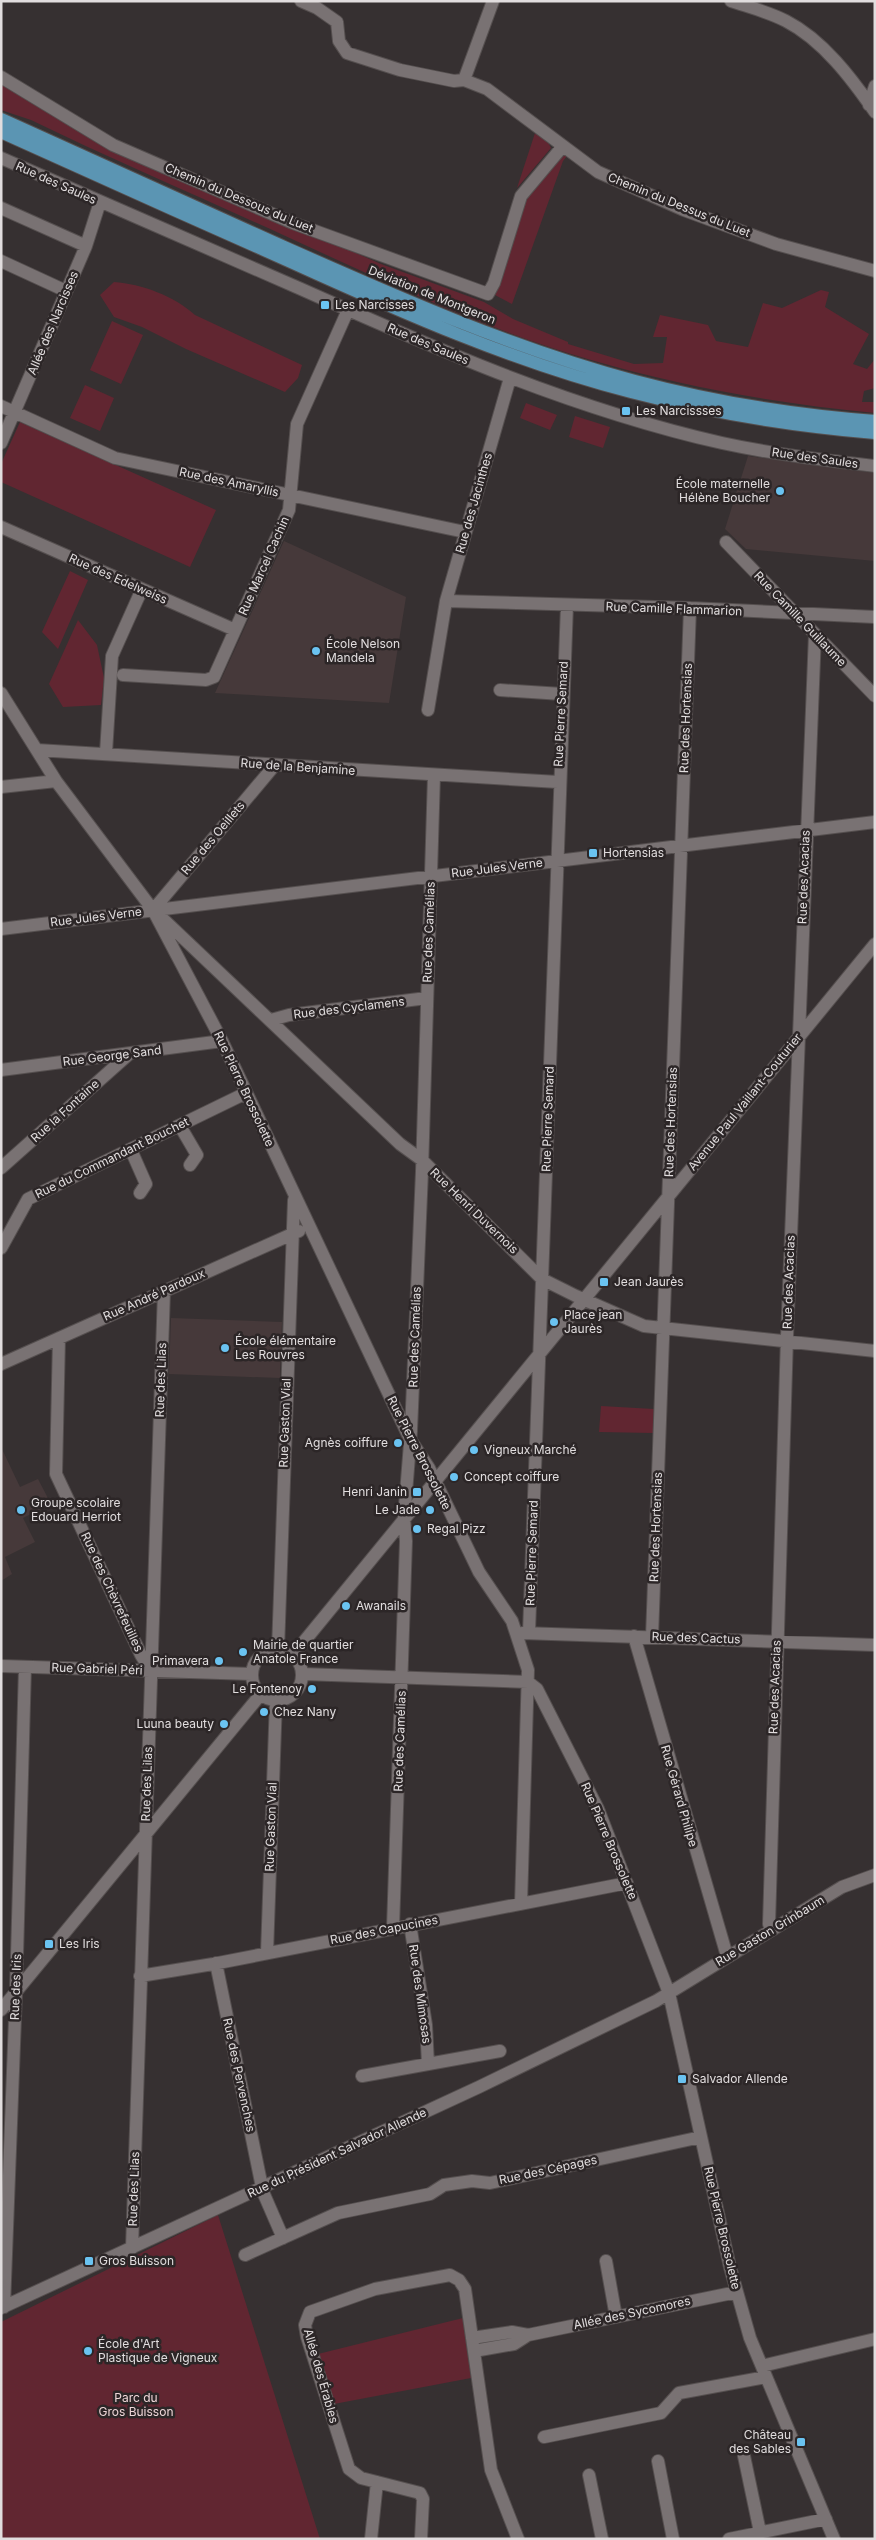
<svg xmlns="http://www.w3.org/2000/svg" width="876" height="2540" font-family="Inter,sans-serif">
<rect width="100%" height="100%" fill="#363031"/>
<path fill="#46393a" d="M748,456L875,473V561L746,549L725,529Z
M284,541L406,597L389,703L215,693Z
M171,1318L282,1322L280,1378L169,1374Z
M1,1447L20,1487L38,1479L51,1504L23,1518L35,1542L5,1557L12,1574L1,1581Z"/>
<path fill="#612631" d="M1,83L242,203L381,264L484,302L513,319L568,342V344L634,364L663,363L667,337H653L660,315L708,325L716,341L748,347L763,303L782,308L821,290L829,292L825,307L869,334L853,364L867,369L875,359V388L864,391L862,402H875V413C779,404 684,387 591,360C484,329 383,281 281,234C198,196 113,160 31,120L1,110Z
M535,133L548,142L551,148L517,188Z
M563,154L567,156L563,161L512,304L495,295L527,194Z
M114,282C142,284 174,296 195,315L302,365L298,378L285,392L186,349L142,327L114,317L100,295Z
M112,321L143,335L121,384L90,370Z
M85,385L114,398L100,431L70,418Z
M526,403L557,415L550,430L520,418Z
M575,416L610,427L603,448L569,437Z
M20,422L216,510L190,567L1,482V464Z
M70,571L88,580L58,649L42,632Z
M78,620L97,645L104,678L101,705L63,707L49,684Z
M601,1406L654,1409L653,1433L599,1432Z
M218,2215L320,2539H1V2322Z
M463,2318L471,2378L334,2404L318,2354Z"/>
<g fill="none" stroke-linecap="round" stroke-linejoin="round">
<defs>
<path id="minor" d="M301,1L317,8L337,22L339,41L347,53L400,70L454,81L464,80L487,89L598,172L684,210L776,244L875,271
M731,1C749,7 769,12 786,21C823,40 852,79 875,112
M1,77L113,145L293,223L488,294L494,283L521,196L563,146
M464,80L493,1
M869,105L875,86
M1,158C101,202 201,245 301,289C438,350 576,410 722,443C772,454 824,460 875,466
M1,208L86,246
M1,261L66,291
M510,378L446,601L690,608L875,617
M1,406L115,458L465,532
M1,443L86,246L100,202
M1,527L235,630
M726,542L875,696
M123,675L206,680L214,677L289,510L297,424L348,310
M500,690L562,694
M1,693L56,781L153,910L222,1041L410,1439L429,1468L479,1572L512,1621L528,1670L521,1904
M428,710L446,601
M37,750L558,782
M106,753L112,656L142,589
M1,787L56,781
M153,910L274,766
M162,918L400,1144L422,1160L542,1279L576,1296L644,1326L875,1351
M1,929L875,822
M271,1020L289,1015L427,998
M1,1070L222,1041
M180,1126L197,1155L190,1165
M131,1150L146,1184L140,1193
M1,1168L129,1054
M1,1248L28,1199L246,1093
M59,1338L56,1474L141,1655L151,1671
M1,1364L299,1231
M529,1632L567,605
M522,1633L875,1645
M634,1636L727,1956
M652,1637L690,608
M278,1650L294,1200
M252 1675a25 25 0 1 1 50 0a25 25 0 1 1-50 0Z
M293,1655L875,944
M1,1666L252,1674
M303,1674L528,1682
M528,1682L537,1689L598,1809L669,1993L730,2267L750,2338L834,2539
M410,1924L426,2025L428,2064
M393,1928L406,1541L404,1518L411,1431L422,1171L434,775
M771,1929L769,1924L787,1337L815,634
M267,1953L276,1700
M216,1963L263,2192L283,2238
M140,1976L213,1964L627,1883
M1,2010L261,1694
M362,2076L500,2051
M132,2248L164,1291
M245,2255L338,2213L430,2194L444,2185L472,2181L490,2183L701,2137
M606,2261L616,2317
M4,2307L16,1992L25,1667
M1,2308L479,2087L656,2001L842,1887L875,1875
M472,2338L512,2332L528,2335L737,2292
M474,2351L514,2344L528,2335
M762,2366L875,2339
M544,2437L661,2413L679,2393L766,2377
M744,2456L760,2532
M658,2461L673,2539
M589,2475L602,2539
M371,2539L377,2482
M421,2539L423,2499L420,2493L361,2478L349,2469L307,2337L305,2325L310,2312L375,2289L450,2275L459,2280L465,2289L491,2470L518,2539
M729,2539L826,2519"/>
<path id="major" d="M1,119C95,162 189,204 282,246C397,297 514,349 635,381C714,402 794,415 875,421
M1,132C98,176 194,219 291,262C401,312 514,362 631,392C711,413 793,426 875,433"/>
</defs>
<use href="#minor" stroke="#554f4f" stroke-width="14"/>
<use href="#major" stroke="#554f4f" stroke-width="14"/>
<use href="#minor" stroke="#797273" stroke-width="12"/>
<use href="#major" stroke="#5b95b3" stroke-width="12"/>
</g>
<g fill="#6ac3f1" stroke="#2c2627" stroke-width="2">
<rect x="320" y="300" width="10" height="10" rx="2.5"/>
<rect x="621" y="406" width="10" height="10" rx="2.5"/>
<circle cx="780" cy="491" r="5"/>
<circle cx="316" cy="651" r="5"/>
<rect x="588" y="848" width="10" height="10" rx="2.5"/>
<rect x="599" y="1277" width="10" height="10" rx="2.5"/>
<circle cx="554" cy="1322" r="5"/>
<circle cx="225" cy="1348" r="5"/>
<circle cx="398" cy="1443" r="5"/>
<circle cx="474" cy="1450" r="5"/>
<circle cx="454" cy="1477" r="5"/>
<rect x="412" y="1487" width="10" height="10" rx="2.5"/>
<circle cx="21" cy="1510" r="5"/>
<circle cx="430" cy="1510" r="5"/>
<circle cx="417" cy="1529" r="5"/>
<circle cx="346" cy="1606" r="5"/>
<circle cx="243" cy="1652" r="5"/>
<circle cx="219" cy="1661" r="5"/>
<circle cx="312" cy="1689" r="5"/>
<circle cx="264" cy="1712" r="5"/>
<circle cx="224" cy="1724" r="5"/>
<rect x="44" y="1939" width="10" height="10" rx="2.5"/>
<rect x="677" y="2074" width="10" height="10" rx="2.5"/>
<rect x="84" y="2256" width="10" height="10" rx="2.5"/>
<circle cx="88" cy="2351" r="5"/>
<rect x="796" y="2437" width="10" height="10" rx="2.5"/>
</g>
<g text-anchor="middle" stroke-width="5" stroke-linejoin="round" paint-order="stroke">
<g font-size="12" fill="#e1ddde" stroke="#2c2627">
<text transform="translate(56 183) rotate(24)" y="4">Rue des Saules</text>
<text transform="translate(239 198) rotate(23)" y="4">Chemin du Dessous du Luet</text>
<text transform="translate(679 205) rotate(22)" y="4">Chemin du Dessus du Luet</text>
<text transform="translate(432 295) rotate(22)" y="4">Déviation de Montgeron</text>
<text transform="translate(53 323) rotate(-67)" y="4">Allée des Narcisses</text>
<text transform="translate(428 344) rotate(23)" y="4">Rue des Saules</text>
<text transform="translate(815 458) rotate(8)" y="4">Rue des Saules</text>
<text transform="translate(229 482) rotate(12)" y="4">Rue des Amaryllis</text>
<text transform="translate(474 503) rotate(-74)" y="4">Rue des Jacinthes</text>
<text transform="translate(264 566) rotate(-66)" y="4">Rue Marcel Cachin</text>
<text transform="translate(118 579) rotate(24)" y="4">Rue des Edelweiss</text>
<text transform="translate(674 609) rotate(2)" y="4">Rue Camille Flammarion</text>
<text transform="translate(800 619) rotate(46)" y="4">Rue Camille Guillaume</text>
<text transform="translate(561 714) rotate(-87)" y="4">Rue Pierre Semard</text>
<text transform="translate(686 718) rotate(-88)" y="4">Rue des Hortensias</text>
<text transform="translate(298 767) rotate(4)" y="4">Rue de la Benjamine</text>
<text transform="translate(213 838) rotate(-50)" y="4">Rue des Oeillets</text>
<text transform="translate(497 868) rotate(-7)" y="4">Rue Jules Verne</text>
<text transform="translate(804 877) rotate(-88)" y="4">Rue des Acacias</text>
<text transform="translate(96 917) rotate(-7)" y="4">Rue Jules Verne</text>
<text transform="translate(429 932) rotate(-88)" y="4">Rue des Camélias</text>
<text transform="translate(349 1008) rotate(-7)" y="4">Rue des Cyclamens</text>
<text transform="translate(112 1056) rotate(-7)" y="4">Rue George Sand</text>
<text transform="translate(244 1089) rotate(65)" y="4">Rue Pierre Brossolette</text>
<text transform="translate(745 1102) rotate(-51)" y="4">Avenue Paul Vaillant-Couturier</text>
<text transform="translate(65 1111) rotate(-42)" y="4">Rue la Fontaine</text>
<text transform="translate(548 1119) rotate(-88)" y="4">Rue Pierre Semard</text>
<text transform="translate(671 1122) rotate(-88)" y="4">Rue des Hortensias</text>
<text transform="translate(112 1158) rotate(-26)" y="4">Rue du Commandant Bouchet</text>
<text transform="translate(474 1211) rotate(44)" y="4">Rue Henri Duvernois</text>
<text transform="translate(789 1282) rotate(-88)" y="4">Rue des Acacias</text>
<text transform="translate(154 1295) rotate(-24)" y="4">Rue André Pardoux</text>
<text transform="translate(415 1337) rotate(-88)" y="4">Rue des Camélias</text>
<text transform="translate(161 1380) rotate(-88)" y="4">Rue des Lilas</text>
<text transform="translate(285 1423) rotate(-88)" y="4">Rue Gaston Vial</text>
<text transform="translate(419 1453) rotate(63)" y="4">Rue Pierre Brossolette</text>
<text transform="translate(656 1527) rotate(-88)" y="4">Rue des Hortensias</text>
<text transform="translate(532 1553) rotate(-88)" y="4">Rue Pierre Semard</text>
<text transform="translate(112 1592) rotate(65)" y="4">Rue des Chèvrefeuilles</text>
<text transform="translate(696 1638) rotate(2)" y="4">Rue des Cactus</text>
<text transform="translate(97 1669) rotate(2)" y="4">Rue Gabriel Péri</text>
<text transform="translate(775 1687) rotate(-88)" y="4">Rue des Acacias</text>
<text transform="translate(400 1741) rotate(-88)" y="4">Rue des Camélias</text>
<text transform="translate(147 1784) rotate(-88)" y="4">Rue des Lilas</text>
<text transform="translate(679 1796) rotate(74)" y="4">Rue Gérard Philipe</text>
<text transform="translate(271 1827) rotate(-88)" y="4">Rue Gaston Vial</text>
<text transform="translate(609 1841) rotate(67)" y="4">Rue Pierre Brossolette</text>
<text transform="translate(384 1930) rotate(-11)" y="4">Rue des Capucines</text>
<text transform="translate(770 1931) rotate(-31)" y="4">Rue Gaston Grinbaum</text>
<text transform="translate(16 1987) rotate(-88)" y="4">Rue des Iris</text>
<text transform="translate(420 1994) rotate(82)" y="4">Rue des Mimosas</text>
<text transform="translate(239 2075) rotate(78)" y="4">Rue des Pervenches</text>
<text transform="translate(337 2153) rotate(-25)" y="4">Rue du Président Salvador Allende</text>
<text transform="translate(548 2170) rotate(-12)" y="4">Rue des Cépages</text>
<text transform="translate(134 2189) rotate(-88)" y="4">Rue des Lilas</text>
<text transform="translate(722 2228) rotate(77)" y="4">Rue Pierre Brossolette</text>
<text transform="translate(632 2313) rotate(-12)" y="4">Allée des Sycomores</text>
<text transform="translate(321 2376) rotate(74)" y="4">Allée des Érables</text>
</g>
<g font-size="12" fill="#e1ddde" stroke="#2c2627" text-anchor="start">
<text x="335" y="309">Les Narcisses</text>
<text x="636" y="415">Les Narcissses</text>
<text x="770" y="488" text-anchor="end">École maternelle<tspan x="770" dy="14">Hélène Boucher</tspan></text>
<text x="326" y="648">École Nelson<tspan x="326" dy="14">Mandela</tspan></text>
<text x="603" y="857">Hortensias</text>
<text x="614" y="1286">Jean Jaurès</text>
<text x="564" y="1319">Place jean<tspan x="564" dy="14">Jaurès</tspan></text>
<text x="235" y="1345">École élémentaire<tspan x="235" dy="14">Les Rouvres</tspan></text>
<text x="388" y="1447" text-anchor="end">Agnès coiffure</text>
<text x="484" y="1454">Vigneux Marché</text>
<text x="464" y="1481">Concept coiffure</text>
<text x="407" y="1496" text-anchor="end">Henri Janin</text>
<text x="31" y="1507">Groupe scolaire<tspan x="31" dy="14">Edouard Herriot</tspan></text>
<text x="420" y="1514" text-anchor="end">Le Jade</text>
<text x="427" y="1533">Regal Pizz</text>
<text x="356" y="1610">Awanails</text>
<text x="253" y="1649">Mairie de quartier<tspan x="253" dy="14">Anatole France</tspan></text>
<text x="209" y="1665" text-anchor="end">Primavera</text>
<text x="302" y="1693" text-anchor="end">Le Fontenoy</text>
<text x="274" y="1716">Chez Nany</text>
<text x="214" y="1728" text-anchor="end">Luuna beauty</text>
<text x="59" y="1948">Les Iris</text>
<text x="692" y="2083">Salvador Allende</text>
<text x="99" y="2265">Gros Buisson</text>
<text x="98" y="2348">École d'Art<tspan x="98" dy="14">Plastique de Vigneux</tspan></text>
<text x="791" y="2439" text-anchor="end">Château<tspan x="791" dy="14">des Sables</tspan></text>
</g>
<g font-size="12" fill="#efd6d8" stroke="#2c2627">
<text x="136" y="2402">Parc du<tspan x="136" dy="14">Gros Buisson</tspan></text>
</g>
</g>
<rect width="876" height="2540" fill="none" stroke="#e1ddde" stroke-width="5"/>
</svg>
